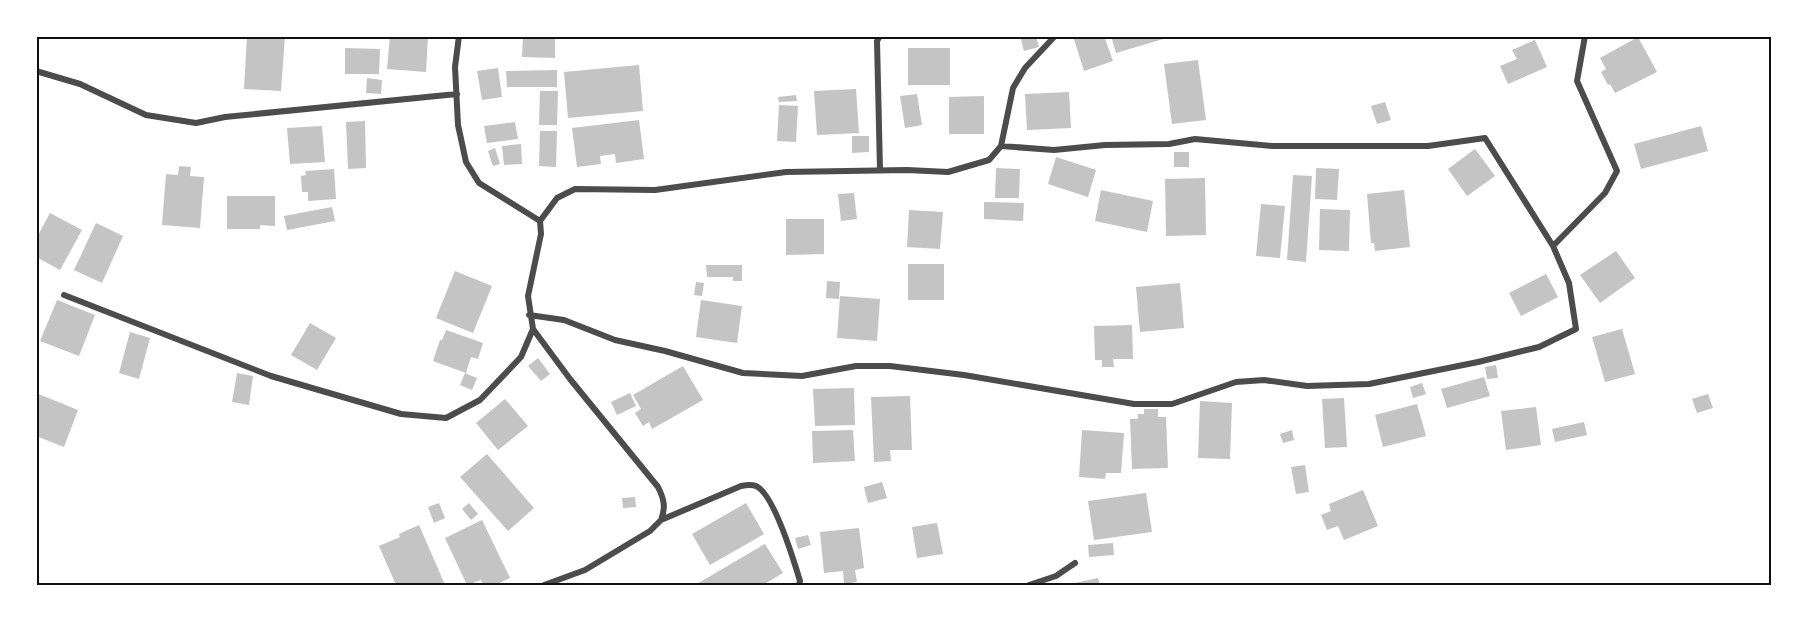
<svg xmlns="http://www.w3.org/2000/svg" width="1807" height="621" font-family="Ubuntu,sans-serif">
<rect width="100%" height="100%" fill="#fff"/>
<path fill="#c4c4c4" d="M247,36H285L281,91L244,89Z
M390,36H428L426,72L387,69Z
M523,36H555V58L522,57Z
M1020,36H1036L1039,47L1024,51Z
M1073,36H1104L1113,61L1084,71Z
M1111,36H1170V37L1116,53Z
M1638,37L1657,72L1615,93L1610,84L1608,85L1601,72L1606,69L1600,58Z
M1535,40L1547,67L1508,84L1500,66L1517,59L1512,50Z
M345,48L380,49L379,74H345Z
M908,48H950V85H908Z
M1198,60L1206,120L1172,124L1164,64Z
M639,65L643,111L568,118L564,72Z
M498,68L502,97L482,100L477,71Z
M557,70V87H507L506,71Z
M367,78L382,80L381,94L366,93Z
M856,89L859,133L817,135L814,91Z
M540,91H558L557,125H539Z
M1069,92L1071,128L1027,130L1025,94Z
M917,94L922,125L905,128L900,96Z
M796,95L797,101L779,102L778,97Z
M984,96V134H949V97Z
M1385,102L1391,120L1377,124L1371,106Z
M779,105L798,106L796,142L777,141Z
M639,120L644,159L616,163L615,154L600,156L601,164L577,167L572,128Z
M365,121L366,168L348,169L346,122Z
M515,122L518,139L487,143L484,126Z
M322,126L325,162L290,164L287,128Z
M1701,126L1708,151L1641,169L1634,144Z
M540,131H557L556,167L539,166Z
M852,136H869V152L852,153Z
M521,144L522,164L504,165L502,146Z
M495,148L500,164L493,166L488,151Z
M1475,149L1495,176L1467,196L1448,169Z
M1174,152H1189V167H1174Z
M1056,157L1096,170L1088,197L1048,184Z
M179,166L191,167L190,176L204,177L200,228L162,225L166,174L178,175Z
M996,168L1020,169L1019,198H995Z
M1316,168L1339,169L1337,200L1315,199Z
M334,169L336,199L308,201V192H302L301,176L306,175L305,171Z
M1293,175L1312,176L1306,262L1287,260Z
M1205,178L1206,235L1166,236L1165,179Z
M1101,190L1153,201L1147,232L1095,221Z
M1404,190L1410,247L1375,251L1374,243H1371L1367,194Z
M854,193L857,219L841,221L838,194Z
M227,196H275V226L260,225V229H227Z
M984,202L1024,203L1023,221L984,219Z
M1261,204L1285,206L1280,258L1256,256Z
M332,207L335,221L287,230L284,216Z
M1320,209L1350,210L1349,251L1319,250Z
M909,210L943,212L940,249L907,247Z
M50,213L82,230L60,270L36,257V239Z
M786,219H824V254L786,255Z
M96,223L123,236L102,283L74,270Z
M1616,251L1635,278L1600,303L1580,275Z
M908,264H944V300H908Z
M706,265H742V281H733V277H707Z
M455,271L492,286L473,333L436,318Z
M1546,274L1558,297L1521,316L1509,293Z
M827,281L840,282L839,299L826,298Z
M696,282L704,283L702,296L694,295Z
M1180,283L1184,328L1140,332L1136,287Z
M840,296L880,299L877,341L837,338Z
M57,300L95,315L79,356L40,341Z
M701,300L742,306L737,343L696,337Z
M310,323L336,338L317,370L291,355Z
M1132,325L1133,359H1113L1114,367H1102V360H1095L1094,326Z
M1622,329L1635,374L1605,382L1592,337Z
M446,330L483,343L478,359L471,357L466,373L433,361L440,340H442Z
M130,332L150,338L139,379L119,373Z
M538,358L550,374L541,381L528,366Z
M1496,365L1498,378L1487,379L1485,367Z
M683,366L703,400L652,429L649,422L643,426L635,413L641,409L633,395Z
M237,373L253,376L249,405L232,402Z
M465,373L477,378L472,390L460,385Z
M1484,377L1490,396L1447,408L1441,389Z
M1422,383L1426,394L1413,398L1410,387Z
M854,388L855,425L815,426L813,389Z
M36,393L78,410L64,447L36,436Z
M630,393L636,406L617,415L611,402Z
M1708,394L1713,408L1697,413L1692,399Z
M910,396L912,450H890L891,461L874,462L871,397Z
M1344,398L1347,447L1325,448L1322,399Z
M505,399L528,426L498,450L476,423Z
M1200,401L1232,403L1230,459L1198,458Z
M1417,404L1426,436L1383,447L1375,415Z
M1536,407L1541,445L1506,450L1501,411Z
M1144,409H1158V417H1166L1168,468L1132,469L1130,419H1138V414H1144Z
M1584,422L1587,435L1555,442L1552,429Z
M853,430L855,461L813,463L812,431Z
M1082,430L1124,433L1121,473H1106L1105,479L1079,477Z
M1292,430L1294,440L1283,443L1280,434Z
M487,454L534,508L508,531L460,477Z
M1305,465L1309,492L1296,494L1291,467Z
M882,482L887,498L868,503L864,487Z
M1363,490L1378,526L1344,540L1338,526L1327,530L1321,515L1331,511L1329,504Z
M1146,493L1152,532L1094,540L1088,501Z
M635,497L636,507L623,508L622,498Z
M439,503L445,518L434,523L428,507Z
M469,503L478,514L471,520L462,509Z
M746,503L764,534L710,565L692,534Z
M482,520L510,578L495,585H483L481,580L467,585L445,538Z
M937,523L943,554L917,558L912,527Z
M419,525L445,585H396L379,546L400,537L399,534Z
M859,528L864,568L855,570L857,582L844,584L843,571L824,573L820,532Z
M808,535L811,545L798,549L795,538Z
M1113,543L1114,555L1089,557L1088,545Z
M765,544L783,573L763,585H695Z
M1098,578L1100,585H1070V584Z"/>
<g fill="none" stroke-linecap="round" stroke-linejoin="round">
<path stroke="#4c4c4c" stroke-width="6" d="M459,36L455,67L458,125L466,162L479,183L540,221L541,234L528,296L533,329L570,379L658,487C664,499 666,507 661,520
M880,36L877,41L880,170
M36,71L80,84L146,115L196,123L225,117L457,94
M540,221L557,198L575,189L655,190L786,172L907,170L948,172L989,160L1001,146L1013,88L1025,68L1055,36
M1553,246L1605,193L1617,171L1577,81L1585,36
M64,295L271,376L401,414L446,418L480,400L521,357L533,329
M529,315L564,320L615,340L665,351L743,373L802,376L856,366H890L964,375L1134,404H1172L1236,382L1264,380L1307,386L1369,384L1478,362L1539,347L1576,329L1569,283L1553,246L1485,138L1428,146H1273L1195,139L1169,144L1105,145L1054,150L1001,146
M544,585L585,570L650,531L661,520L741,486C746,485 751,484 756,486C774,494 794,561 800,581L799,585
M1029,585L1056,576L1075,563"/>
</g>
<rect width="1807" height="621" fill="none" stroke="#ffffff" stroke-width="75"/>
<rect x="38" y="38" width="1732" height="546" fill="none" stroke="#111" stroke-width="2"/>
</svg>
